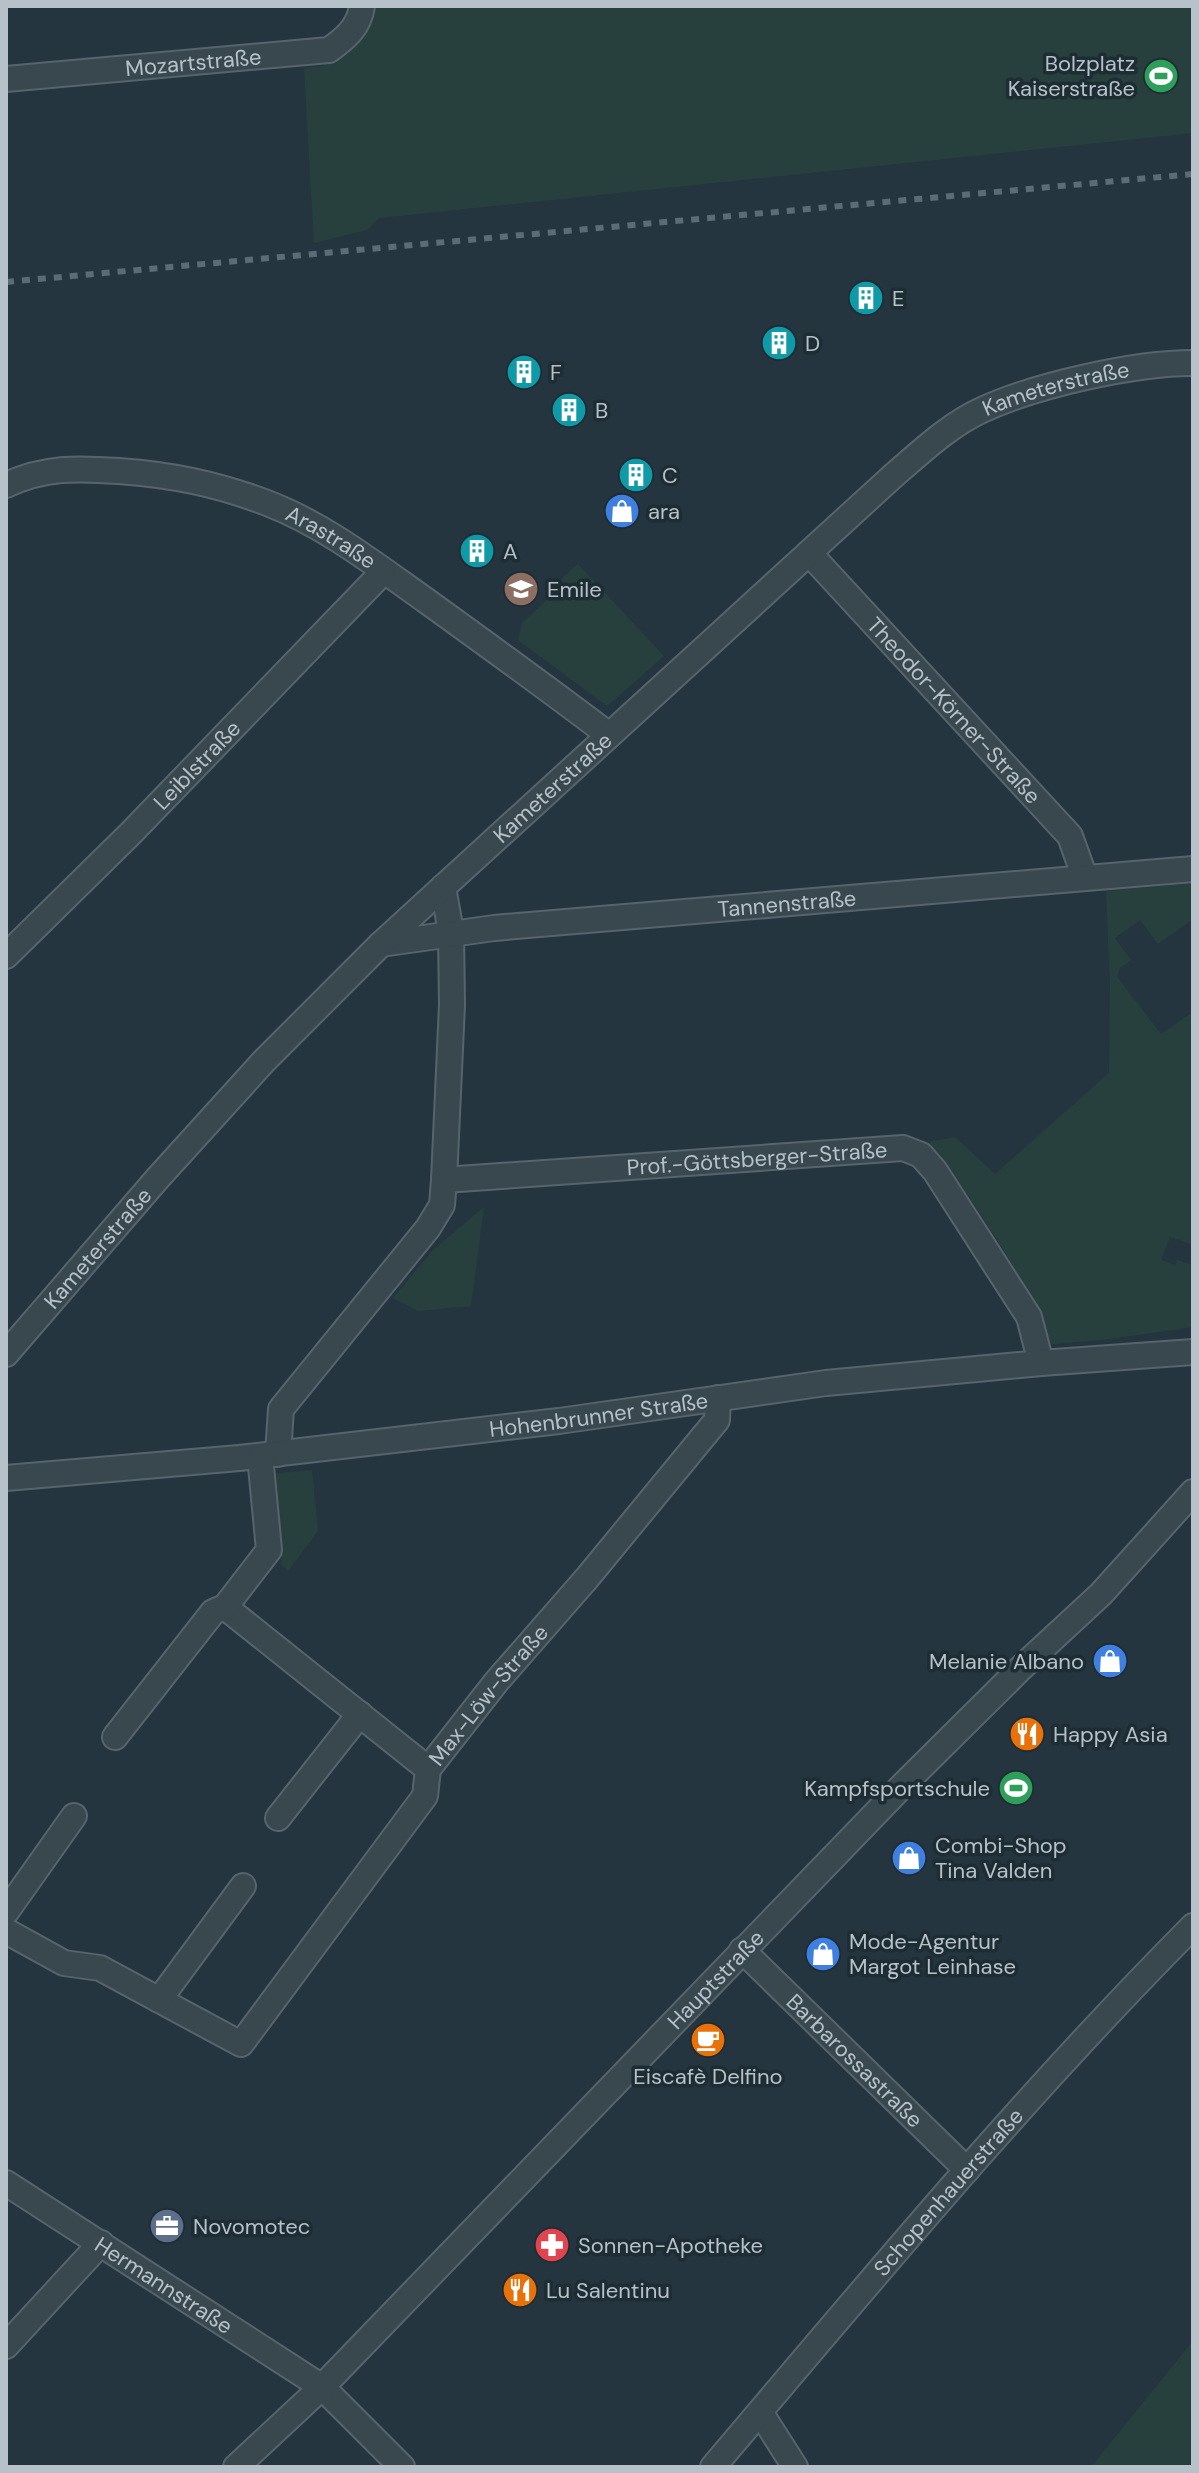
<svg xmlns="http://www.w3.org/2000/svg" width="1199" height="2473" font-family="'DM Sans',sans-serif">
<rect width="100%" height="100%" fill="#25353f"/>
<path fill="#27403e" d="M375,6H1193V133L379,218L367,230L314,243L304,68C312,67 322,67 329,64C351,56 373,28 375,6Z
M578,564L664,656L607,706L518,640L522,623L555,592L552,588Z
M1193,883V919L1158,944L1140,920L1115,938L1131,960L1120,968L1117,977L1161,1034L1193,1012V1245L1170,1237L1161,1260L1175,1265L1177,1260L1193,1265V1327L1102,1340L1051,1344C1028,1280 986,1224 949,1167L939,1153L927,1145L932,1141L955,1137L995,1174L1109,1073L1110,984L1106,891Z
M484,1207L471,1306L418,1311L393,1298L432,1251Z
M312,1470L318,1531L288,1571L282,1566L272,1474Z
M1193,2341V2467H1091Z"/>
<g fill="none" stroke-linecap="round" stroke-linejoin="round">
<defs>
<g id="minor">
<path id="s1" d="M6,79L329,50C346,38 359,27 362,6"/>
<path id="s2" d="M6,485C45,467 77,468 119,471C173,475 217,484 267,503C325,525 377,566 428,602C489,646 550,690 609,735"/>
<path id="s3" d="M809,553L1070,836L1085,878"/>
<path d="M443,887L451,932L452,1005L444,1180"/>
<path id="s4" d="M381,944L494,928L1193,869"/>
<path id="s5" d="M6,956L131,833L384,571"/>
<path id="s6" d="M6,1354L157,1179L264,1061L381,944L893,476C920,453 949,425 982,410C1036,385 1134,363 1193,363"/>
<path id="s7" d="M278,1454L281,1409L428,1228L442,1205L444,1180L903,1148L921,1155L935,1171L1029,1317L1041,1363"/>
<path id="s8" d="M6,1478L239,1458L559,1421L826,1383L1041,1363L1193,1352"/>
<path d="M225,1607L428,1769"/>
<path d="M115,1737L213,1612L225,1607L269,1550L260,1456"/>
<path d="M278,1818L360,1714"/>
<path d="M6,1912L74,1816"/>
<path id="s9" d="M6,1931L64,1963L100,1968L241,2044L425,1796L428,1769L497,1681L587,1578L717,1420L718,1398"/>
<path id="s10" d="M742,1950L967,2170"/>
<path d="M159,2000L243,1886"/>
<path id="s11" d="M6,2183L322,2387L402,2467"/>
<path d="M6,2346L101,2243"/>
<path d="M760,2412L795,2467"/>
<path id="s12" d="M236,2467L322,2387L905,1783L1020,1669L1101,1594L1193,1492"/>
<path id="s13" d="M713,2467C869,2283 1023,2097 1193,1926"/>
</g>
</defs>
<use href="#minor" stroke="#57646d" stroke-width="28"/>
<use href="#minor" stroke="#39474f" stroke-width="24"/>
<path stroke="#5b6c76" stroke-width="6" stroke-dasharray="8 8" stroke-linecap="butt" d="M6,282L1193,174"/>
</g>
<defs>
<symbol id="stadium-disc" viewBox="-11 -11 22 22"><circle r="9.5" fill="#2e9e5b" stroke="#1e2c34"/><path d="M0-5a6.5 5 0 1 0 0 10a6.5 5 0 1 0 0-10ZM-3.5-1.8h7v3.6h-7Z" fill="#fff"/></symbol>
<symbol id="building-disc" viewBox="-11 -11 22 22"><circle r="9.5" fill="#0f9aa8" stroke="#1e2c34"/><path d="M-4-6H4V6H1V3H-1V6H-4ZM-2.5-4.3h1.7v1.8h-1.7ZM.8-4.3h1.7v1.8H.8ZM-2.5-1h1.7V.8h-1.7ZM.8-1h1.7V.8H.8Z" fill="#fff"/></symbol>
<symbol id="shop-disc" viewBox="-11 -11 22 22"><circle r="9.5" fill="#3f7fe0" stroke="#1e2c34"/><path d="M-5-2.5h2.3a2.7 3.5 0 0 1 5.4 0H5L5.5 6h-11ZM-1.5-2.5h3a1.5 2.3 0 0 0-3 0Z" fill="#fff"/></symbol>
<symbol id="school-disc" viewBox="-11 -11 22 22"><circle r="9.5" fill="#8d6e63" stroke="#1e2c34"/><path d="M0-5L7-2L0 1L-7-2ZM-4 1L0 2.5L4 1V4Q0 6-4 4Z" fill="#fff"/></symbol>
<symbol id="restaurant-disc" viewBox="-11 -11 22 22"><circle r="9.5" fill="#e8710a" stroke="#1e2c34"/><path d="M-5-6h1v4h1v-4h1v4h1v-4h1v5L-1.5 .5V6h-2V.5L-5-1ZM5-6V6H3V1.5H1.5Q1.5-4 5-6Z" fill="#fff"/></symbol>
<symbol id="cafe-disc" viewBox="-11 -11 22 22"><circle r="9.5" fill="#e8710a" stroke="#1e2c34"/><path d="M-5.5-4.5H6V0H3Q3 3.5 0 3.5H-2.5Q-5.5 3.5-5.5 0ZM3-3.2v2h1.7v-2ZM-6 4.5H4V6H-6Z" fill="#fff"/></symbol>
<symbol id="office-disc" viewBox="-11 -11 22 22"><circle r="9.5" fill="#5c6f8a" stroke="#1e2c34"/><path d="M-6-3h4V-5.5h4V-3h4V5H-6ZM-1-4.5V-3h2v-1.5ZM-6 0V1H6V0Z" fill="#fff"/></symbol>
<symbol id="pharmacy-disc" viewBox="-11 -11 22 22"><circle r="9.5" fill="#e0444e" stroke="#1e2c34"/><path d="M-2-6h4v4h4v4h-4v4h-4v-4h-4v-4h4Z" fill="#fff"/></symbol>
</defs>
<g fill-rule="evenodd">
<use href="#stadium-disc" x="1141" y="56" width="40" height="40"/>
<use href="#building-disc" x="846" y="278" width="40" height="40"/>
<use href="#building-disc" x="759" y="323" width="40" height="40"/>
<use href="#building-disc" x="504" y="352" width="40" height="40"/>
<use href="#building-disc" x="549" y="390" width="40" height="40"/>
<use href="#building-disc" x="616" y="455" width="40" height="40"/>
<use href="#shop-disc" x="602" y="491" width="40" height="40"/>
<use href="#building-disc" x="457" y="531" width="40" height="40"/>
<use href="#school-disc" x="501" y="569" width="40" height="40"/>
<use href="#shop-disc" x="1090" y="1641" width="40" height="40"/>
<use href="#restaurant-disc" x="1007" y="1714" width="40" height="40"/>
<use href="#stadium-disc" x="996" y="1768" width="40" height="40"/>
<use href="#shop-disc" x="889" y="1838" width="40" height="40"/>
<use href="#shop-disc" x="803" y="1934" width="40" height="40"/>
<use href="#cafe-disc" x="688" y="2020" width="40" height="40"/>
<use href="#office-disc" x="147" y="2206" width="40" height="40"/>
<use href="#pharmacy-disc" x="532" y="2225" width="40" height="40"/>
<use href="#restaurant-disc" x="500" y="2270" width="40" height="40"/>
</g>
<g text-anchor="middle" stroke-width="7" stroke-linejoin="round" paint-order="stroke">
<g font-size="22" fill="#b6c1ca" stroke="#1e2c34">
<text dy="8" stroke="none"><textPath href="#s1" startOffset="188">Mozartstraße</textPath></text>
<text dy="8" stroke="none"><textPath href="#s6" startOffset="1438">Kameterstraße</textPath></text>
<text dy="8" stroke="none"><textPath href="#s2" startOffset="340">Arastraße</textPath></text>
<text dy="8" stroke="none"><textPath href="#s3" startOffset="214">Theodor-Körner-Straße</textPath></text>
<text dy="8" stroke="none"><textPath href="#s5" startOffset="270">Leiblstraße</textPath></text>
<text dy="8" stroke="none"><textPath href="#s6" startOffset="788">Kameterstraße</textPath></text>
<text dy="8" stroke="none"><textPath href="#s4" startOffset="408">Tannenstraße</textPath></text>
<text dy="8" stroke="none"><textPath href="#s7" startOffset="644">Prof.-Göttsberger-Straße</textPath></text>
<text dy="8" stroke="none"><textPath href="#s6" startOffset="140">Kameterstraße</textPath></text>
<text dy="8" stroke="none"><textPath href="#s8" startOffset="596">Hohenbrunner Straße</textPath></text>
<text dy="8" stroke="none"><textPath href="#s9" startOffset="694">Max-Löw-Straße</textPath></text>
<text dy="8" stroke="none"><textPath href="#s12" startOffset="684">Hauptstraße</textPath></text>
<text dy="8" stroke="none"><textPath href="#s10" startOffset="158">Barbarossastraße</textPath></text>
<text dy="8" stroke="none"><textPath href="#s13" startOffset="362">Schopenhauerstraße</textPath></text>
<text dy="8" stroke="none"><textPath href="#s11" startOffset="188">Hermannstraße</textPath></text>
</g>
<g font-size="22" fill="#b6c1ca" stroke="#1e2c34" text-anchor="start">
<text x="1135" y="71" text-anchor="end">Bolzplatz<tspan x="1135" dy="25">Kaiserstraße</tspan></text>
<text x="892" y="306">E</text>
<text x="805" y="351">D</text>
<text x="550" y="380">F</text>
<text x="595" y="418">B</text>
<text x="662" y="483">C</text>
<text x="648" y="519">ara</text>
<text x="503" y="559">A</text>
<text x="547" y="597">Emile</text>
<text x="1084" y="1669" text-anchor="end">Melanie Albano</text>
<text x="1053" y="1742">Happy Asia</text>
<text x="990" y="1796" text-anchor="end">Kampfsportschule</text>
<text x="935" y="1853">Combi-Shop<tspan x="935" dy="25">Tina Valden</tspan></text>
<text x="849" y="1949">Mode-Agentur<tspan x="849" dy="25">Margot Leinhase</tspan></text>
<text x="708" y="2084" text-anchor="middle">Eiscafè Delfino</text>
<text x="193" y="2234">Novomotec</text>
<text x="578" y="2253">Sonnen-Apotheke</text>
<text x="546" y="2298">Lu Salentinu</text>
</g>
</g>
<rect width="1199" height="2473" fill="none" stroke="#b6c1ca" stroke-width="16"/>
</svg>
